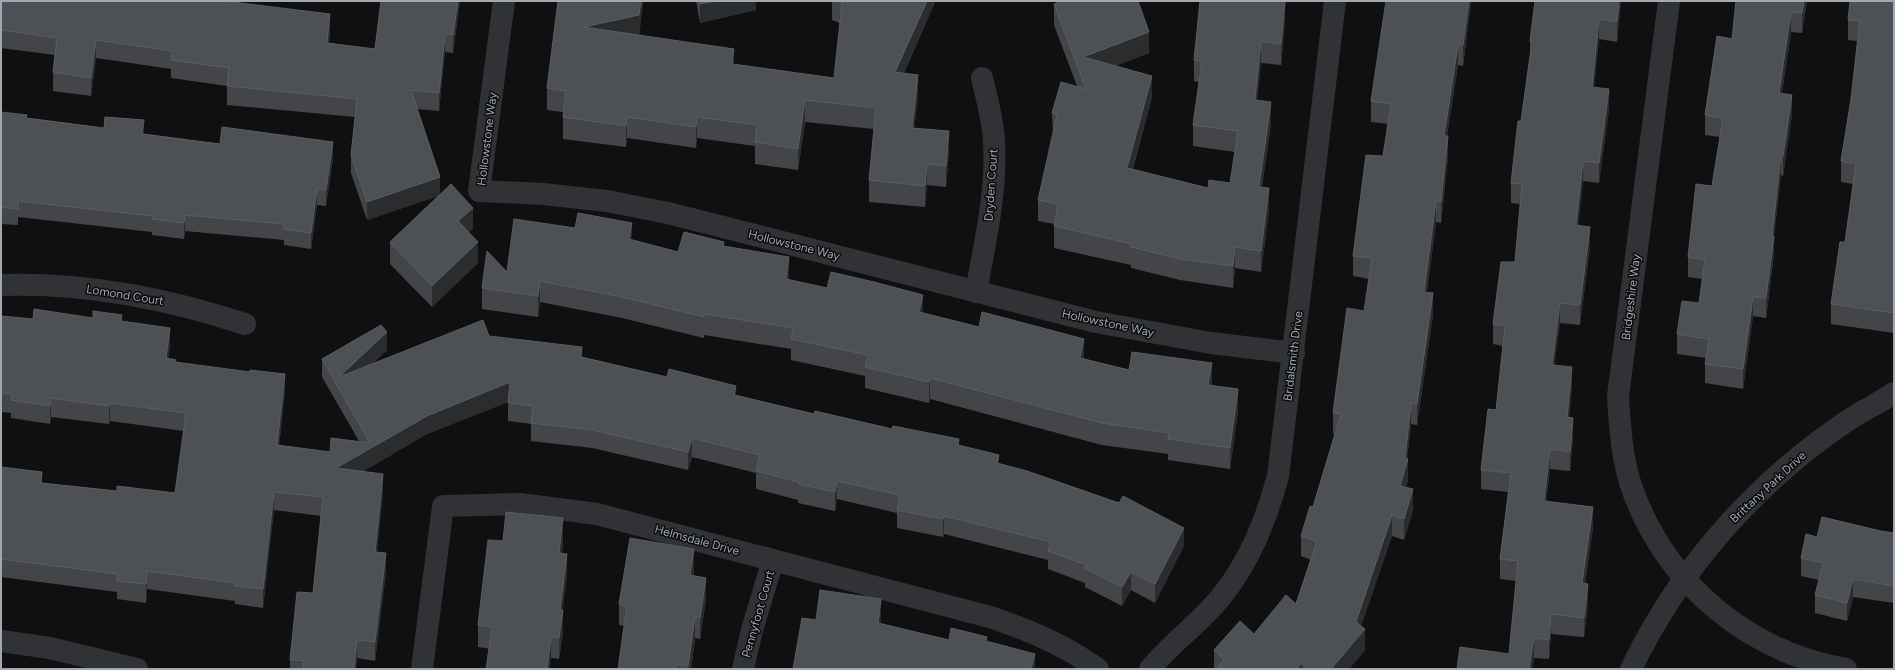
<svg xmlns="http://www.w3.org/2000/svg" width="1895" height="670" font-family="Figtree,sans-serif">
<rect width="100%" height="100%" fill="#101011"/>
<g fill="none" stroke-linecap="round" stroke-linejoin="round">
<path stroke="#313236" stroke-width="22" d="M504,1L479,191L543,194L607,201L668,213L1096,322L1211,343L1294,353
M1669,1L1618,396C1620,429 1622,463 1634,494C1669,586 1749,652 1846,669
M1,285C85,282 166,298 245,324
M976,292C985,242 997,192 994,141C993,120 987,99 982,78
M1,641L50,648L137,669
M422,669L443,506L520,504L597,514L990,617C1029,630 1065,645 1098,669
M743,669L752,630L773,560
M1150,669C1171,643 1200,623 1221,597C1250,561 1266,520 1278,476L1335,1
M1631,669C1679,569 1755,483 1847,421C1862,411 1879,403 1894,393"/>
</g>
<path fill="#434549" d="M1,1L330,32L329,44L375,49L381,1H460L453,53L445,52L439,111L417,109L440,194L473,229L469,232L478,263L432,307L390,264V242L438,196L367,220L351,173V155L355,117L227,105V86L171,78V69L96,58L91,96L53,91V72L55,55L1,48Z
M643,1L639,35L734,64L834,78L840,23L832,20V1H935V2L904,73L918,96L914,128L949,152L946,187L927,185L925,207L869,202V180L874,129L805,122L798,170L755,164V146L697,138L696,148L627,138L626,147L563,139V112L547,110V88Z
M696,1H756V10L700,23Z
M1036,1H1044V2Z
M1471,1L1463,66L1458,65L1447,136L1448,157L1441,223L1436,222L1427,292L1433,314L1417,425L1411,424L1407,459L1408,480L1406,487L1413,510L1404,540L1392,536L1361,626L1365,650L1349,669H1214V650L1254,634L1296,604L1311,560L1301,556V536L1313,507L1335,434H1333V413L1364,311L1369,279L1353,276V256L1383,156L1388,124L1371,122V101Z
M1535,1H1621L1617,42L1599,39L1594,87L1609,109L1599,183L1583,181L1578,226L1590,247L1580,325L1560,323L1554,365L1572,387L1569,417L1573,438L1570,471L1550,469L1546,501L1593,527L1585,584L1588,604L1584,637L1551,634L1549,659L1534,658L1532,669H1457L1509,654L1516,581L1500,579V559L1508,492L1481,489V470L1496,410L1503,346L1493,344V324L1515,262L1520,204L1511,203V183L1521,121L1530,56V41Z
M1736,1H1807L1802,33L1791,32L1782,93L1792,114L1783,176L1781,175L1774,236V255L1766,318L1753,316L1743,389L1705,383V364L1706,358L1677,354V334L1699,303L1702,279L1688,277V257L1712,186L1720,137L1705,135V115L1732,39Z
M1894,1V333L1831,324V304L1845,242L1853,184L1841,182V161L1851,99L1857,41L1848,40V20Z
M1054,4L1149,53L1115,66L1152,97L1133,169L1208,188L1230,183L1235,152L1193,146V125L1199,82L1194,81V60L1285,7V22L1281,65L1261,63L1257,100L1271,124L1262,187L1269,210L1261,272L1235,268L1233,288L1180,280L1131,268V265L1054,248V224L1038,221V200L1053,135L1052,113L1077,86L1054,25Z
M1,112L27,118L220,144L333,158L326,206L317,205L311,249L284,245V240L185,231L184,239L152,235V232L18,217V225L1,224Z
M575,228L632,240L678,252L724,247L789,278V280L923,313L1084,359L1129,370L1211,386L1238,410L1230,469L1168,460V454L1102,445L930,399L929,403L865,388V376L791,360V349L704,335V338L622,318L540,302L538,317L482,309V288Z
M1,316L33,319L93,318L122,322L170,346L168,359L176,362L285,392L279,446L330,452L359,441L322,377V359L387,350L372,364L489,336L582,357L814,414L959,445L1184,546L1155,603L1131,590L1122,606L1085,587V583L1048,569V560L944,534L943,537L897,528V513L837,499L835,511L798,503V500L756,489V473L692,457L688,470L592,448L531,441V424L508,421V402L427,434L362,472L383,493L377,552L386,572L375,661L357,658L356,669H290V660L313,593L321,516L274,510L263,608L235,604V601L147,589L146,603L117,599V592L1,577V467L42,483L117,491L175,493L184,431L110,421L109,424L51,417L50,424L11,418V413L1,412Z
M1881,531L1894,533V603L1853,597L1847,621L1815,613V595L1819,580L1801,576V558L1817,537Z
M563,539L562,553L567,575L562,610L563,632L559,659L478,647V625L503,541Z
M694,570L693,576L706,599L700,639L695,638L691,669H618L624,626L619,625V604Z"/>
<path fill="#2a2c2e" d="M458,1H460L453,53V35Z
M641,1H643V5L639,36L584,27Z
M716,1H756V10L700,23V4Z
M927,1H935V2L895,94V72Z
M1283,1H1286L1285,7V22L1281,65V44Z
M1469,1H1471V4L1463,66V45Z
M1619,1H1621L1617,42V22Z
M1804,1H1807L1802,33V13Z
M1791,12V32L1779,112V93Z
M330,14V32L327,62V43Z
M1599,19V39L1592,107V87Z
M1149,32V53L1083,78V57Z
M445,34V52L439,111V93Z
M96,40V58L91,96V78Z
M1261,41V63L1255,121V100Z
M1458,45V65L1444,157V136Z
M734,49V70L732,64Z
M918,75V96L912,149V128Z
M1152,76V97L1127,189V168Z
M1609,89V109L1599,183V163Z
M1792,95V114L1783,176V156Z
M805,100V122L798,170V149Z
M1271,102V124L1259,208V187Z
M627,117V138L626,147V126Z
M697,117V138L696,148V127Z
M144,120V136L142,134Z
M949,131V152L946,187V166Z
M1448,136V157L1441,223V202Z
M333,142V158L326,206V190Z
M1781,155V175L1774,237V236V255L1766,318V298Z
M1583,161V181L1576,245V225Z
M927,164V185L925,207V186Z
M440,177V195L367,220V202Z
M1269,188V210L1261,272V251Z
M317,189V205L311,249V233Z
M1436,201V222L1424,313V292Z
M473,208V229L458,242V221Z
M185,215V231L184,239V223Z
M632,223V245L629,239Z
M1590,227V247L1580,325V305Z
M478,242V263L432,307V286Z
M1235,247V268L1233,288V266Z
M789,257V278L786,300V279Z
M540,281V302L538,317V296Z
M1433,293V314L1417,425V404Z
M923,295V316L919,312Z
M1753,297V316L1743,389V369Z
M1560,303V323L1552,385V365Z
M170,328V346L166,377V358Z
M387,332V350L342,393L339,377Z
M1084,339V360L1080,358Z
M1212,363V385L1208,406V385Z
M1572,367V387L1567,437V417Z
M285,374V392L277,464V445Z
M930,378V399L929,403V382Z
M510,382V401L427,434L336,487V468L427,416Z
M736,386V404L734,395Z
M1238,389V410L1230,469V448Z
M51,398V417L50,424V406Z
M110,403V421L109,424V406Z
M1411,403V424L1406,464L1408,459V480L1400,506V486L1405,458Z
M1573,418V438L1570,471V452Z
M692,438V457L688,470V452Z
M1550,449V469L1544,521V501Z
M999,455V473L997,463Z
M383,474V493L375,570V552Z
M837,481V499L835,511V492Z
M1413,489V510L1404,540V519Z
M274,492V510L263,608V589Z
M1593,507V527L1582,603V583Z
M1392,515V536L1357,638L1365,629V650L1349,669H1331L1356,622Z
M944,516V534L943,537V519Z
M563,518V539L559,574V553Z
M1184,528V546L1155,603V584Z
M694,549V570L690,596V575Z
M386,553V572L375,661V642Z
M567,554V575L561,625L563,610V632L559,659L560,610Z
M147,571V589L146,603V584Z
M1131,572V590L1122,606V587Z
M706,578V599L700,639V618Z
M1853,579V597L1847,621V603Z
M1588,584V604L1584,637V618Z
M881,599V620L878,644V623Z
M1551,614V634L1549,659V640Z
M695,617V638L691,669H688Z
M551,637V658L550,669H547Z
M1534,638V658L1532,669H1529Z
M357,640V658L356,669H354Z
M1035,654V669H1031Z
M1302,663V669H1297Z"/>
<path fill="#4d5054" stroke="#5a5e63" d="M1,1H224L330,14L327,43L375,49L381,1H458L453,35L445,34L439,93L411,90L440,177L367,202L351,155L357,99L227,86L229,68L171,60L172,51L96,40L91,78L53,72L57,38L1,30Z
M558,1H641L639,15L584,27L734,49L732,64L834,78L842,3L837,1H927L895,72L918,75L912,128L949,131L946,166L927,164L925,186L869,180L876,108L805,100L798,149L755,142L757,125L697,117L696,127L627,117L626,126L563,117L566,91L547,88Z
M700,1H716L700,4Z
M1062,1H1138L1149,32L1083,57L1152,76L1127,168L1208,188L1209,180L1230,183L1238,131L1193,125L1202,61L1194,60L1200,1H1285L1281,44L1261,41L1255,100L1271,102L1259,187L1269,188L1261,251L1235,247L1233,266L1180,259L1131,247L1132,244L1054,226L1058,204L1038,200L1057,115L1052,113L1061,82L1086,89L1054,4Z
M1386,1H1469L1463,45H1458L1444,136H1448L1441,202L1436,201L1424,292L1433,293L1417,404L1411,403L1405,458L1408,459L1400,486L1413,489L1404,519L1392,515L1356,622L1365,629L1331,669H1308L1302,663L1297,669H1216L1224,659L1214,650L1240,621L1254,634L1286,595L1296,604L1317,541L1301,536L1310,506L1313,507L1341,414L1333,413L1347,308L1364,311L1372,258L1353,256L1366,155L1383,156L1391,104L1371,101Z
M1535,1H1619L1617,22L1599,19L1592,87L1609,89L1599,163L1583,161L1576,225L1590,227L1580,305L1560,303L1552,365L1572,367L1567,417L1573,418L1570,452L1550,449L1544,501L1593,507L1582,583L1588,584L1584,618L1551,614L1549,640L1534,638L1529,669H1457L1460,647L1509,654L1518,561L1500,559L1511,473L1481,470L1488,409L1496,410L1505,326L1493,324L1501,262H1515L1522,184L1511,183L1518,121H1521L1532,42L1530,41Z
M1736,1H1804L1802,13L1791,12L1779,93L1792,95L1783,156L1781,155L1772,235L1774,236L1766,298L1753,297L1743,369L1705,364L1709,339L1677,334L1682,301L1699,303L1705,260L1688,257L1696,184L1712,186L1723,118L1705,115L1717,36L1732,39Z
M1850,1H1894V313L1831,304L1840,242H1845L1856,164L1841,161L1851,99L1860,21L1848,20Z
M1,112L27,115L26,118L104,128L105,117L144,120L142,134L220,144L222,127L333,142L326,190L317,189L311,233L284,229V224L185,215L184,223L152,219L153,216L18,201V209L1,207Z
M451,184L473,208L458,221L478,242L432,286L390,242Z
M578,213L632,223L629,239L678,252L684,232L724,242L723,246L789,257L786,279L827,288L831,272L874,282L923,295L919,312L979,327L982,312L1084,339L1080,358L1129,370L1132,352L1212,363L1208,385L1238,389L1230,448L1168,439L1169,433L1102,423L930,378L929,382L865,367L868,355L791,339L793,328L704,314V317L622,297L540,281L538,296L482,288L487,251L507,272L514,219L575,228Z
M34,309L93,318V311L122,315L121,321L170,328L166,358L176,360L175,362L250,372V370L285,374L277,445L330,452L331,438L370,443L322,359L381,325L387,332L339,377L483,320L489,336L582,347L581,357L667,377L669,369L736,386L734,395L814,414L815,411L892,429L893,426L959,439L958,445L999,455L997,463L1027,471L1119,503L1123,496L1184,528L1155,584L1131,572L1122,587L1085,568L1087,565L1048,551L1051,542L944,516L943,519L897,510L900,495L837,481L835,492L798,484L799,482L756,471L760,455L692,438L688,452L592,430L531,423L533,406L508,403L510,382L427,416L336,468L383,474L375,552L386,553L375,642L357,640L354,669H303L304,661L290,660L297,592L313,593L323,497L274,492L263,589L235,586V583L147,571L146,584L117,581V574L1,559V467L42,472L41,483L117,491V486L175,493L186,413L110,403L109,406L51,398L50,406L11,400L12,394L1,393V316L33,319Z
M506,512L563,518L559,553L567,554L560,610H563L559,638L551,637L547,669H486L492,627L478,625L488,540L503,541Z
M1822,517L1881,531L1894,533V586L1853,579L1847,603L1815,595L1823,563L1801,558L1806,534L1817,537Z
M630,538L694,549L690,575L706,578L700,618L695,617L688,666L676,664V669H618L627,606L619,604Z
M820,590L881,599L878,623L949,640L951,628L987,637L986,641L1035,654L1031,669H793L802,618L816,620Z"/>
<g text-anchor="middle" stroke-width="3" stroke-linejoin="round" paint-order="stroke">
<g font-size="12" fill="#a0a8b3" stroke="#0b0b0c">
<text transform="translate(487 139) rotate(-83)" y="4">Hollowstone Way</text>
<text transform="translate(991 185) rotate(-86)" y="4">Dryden Court</text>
<text transform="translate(794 245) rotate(14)" y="4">Hollowstone Way</text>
<text transform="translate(125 295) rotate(9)" y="4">Lomond Court</text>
<text transform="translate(1631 297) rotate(-83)" y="4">Bridgeshire Way</text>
<text transform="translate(1108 323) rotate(12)" y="4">Hollowstone Way</text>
<text transform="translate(1293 356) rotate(-83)" y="4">Bridalsmith Drive</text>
<text transform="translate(1768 487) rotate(-43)" y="4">Brittany Park Drive</text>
<text transform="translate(697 540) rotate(15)" y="4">Helmsdale Drive</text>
<text transform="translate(758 614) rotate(-74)" y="4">Pennyfoot Court</text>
</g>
</g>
<rect width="1895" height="670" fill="none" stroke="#a0a8b3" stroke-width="4"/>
</svg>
